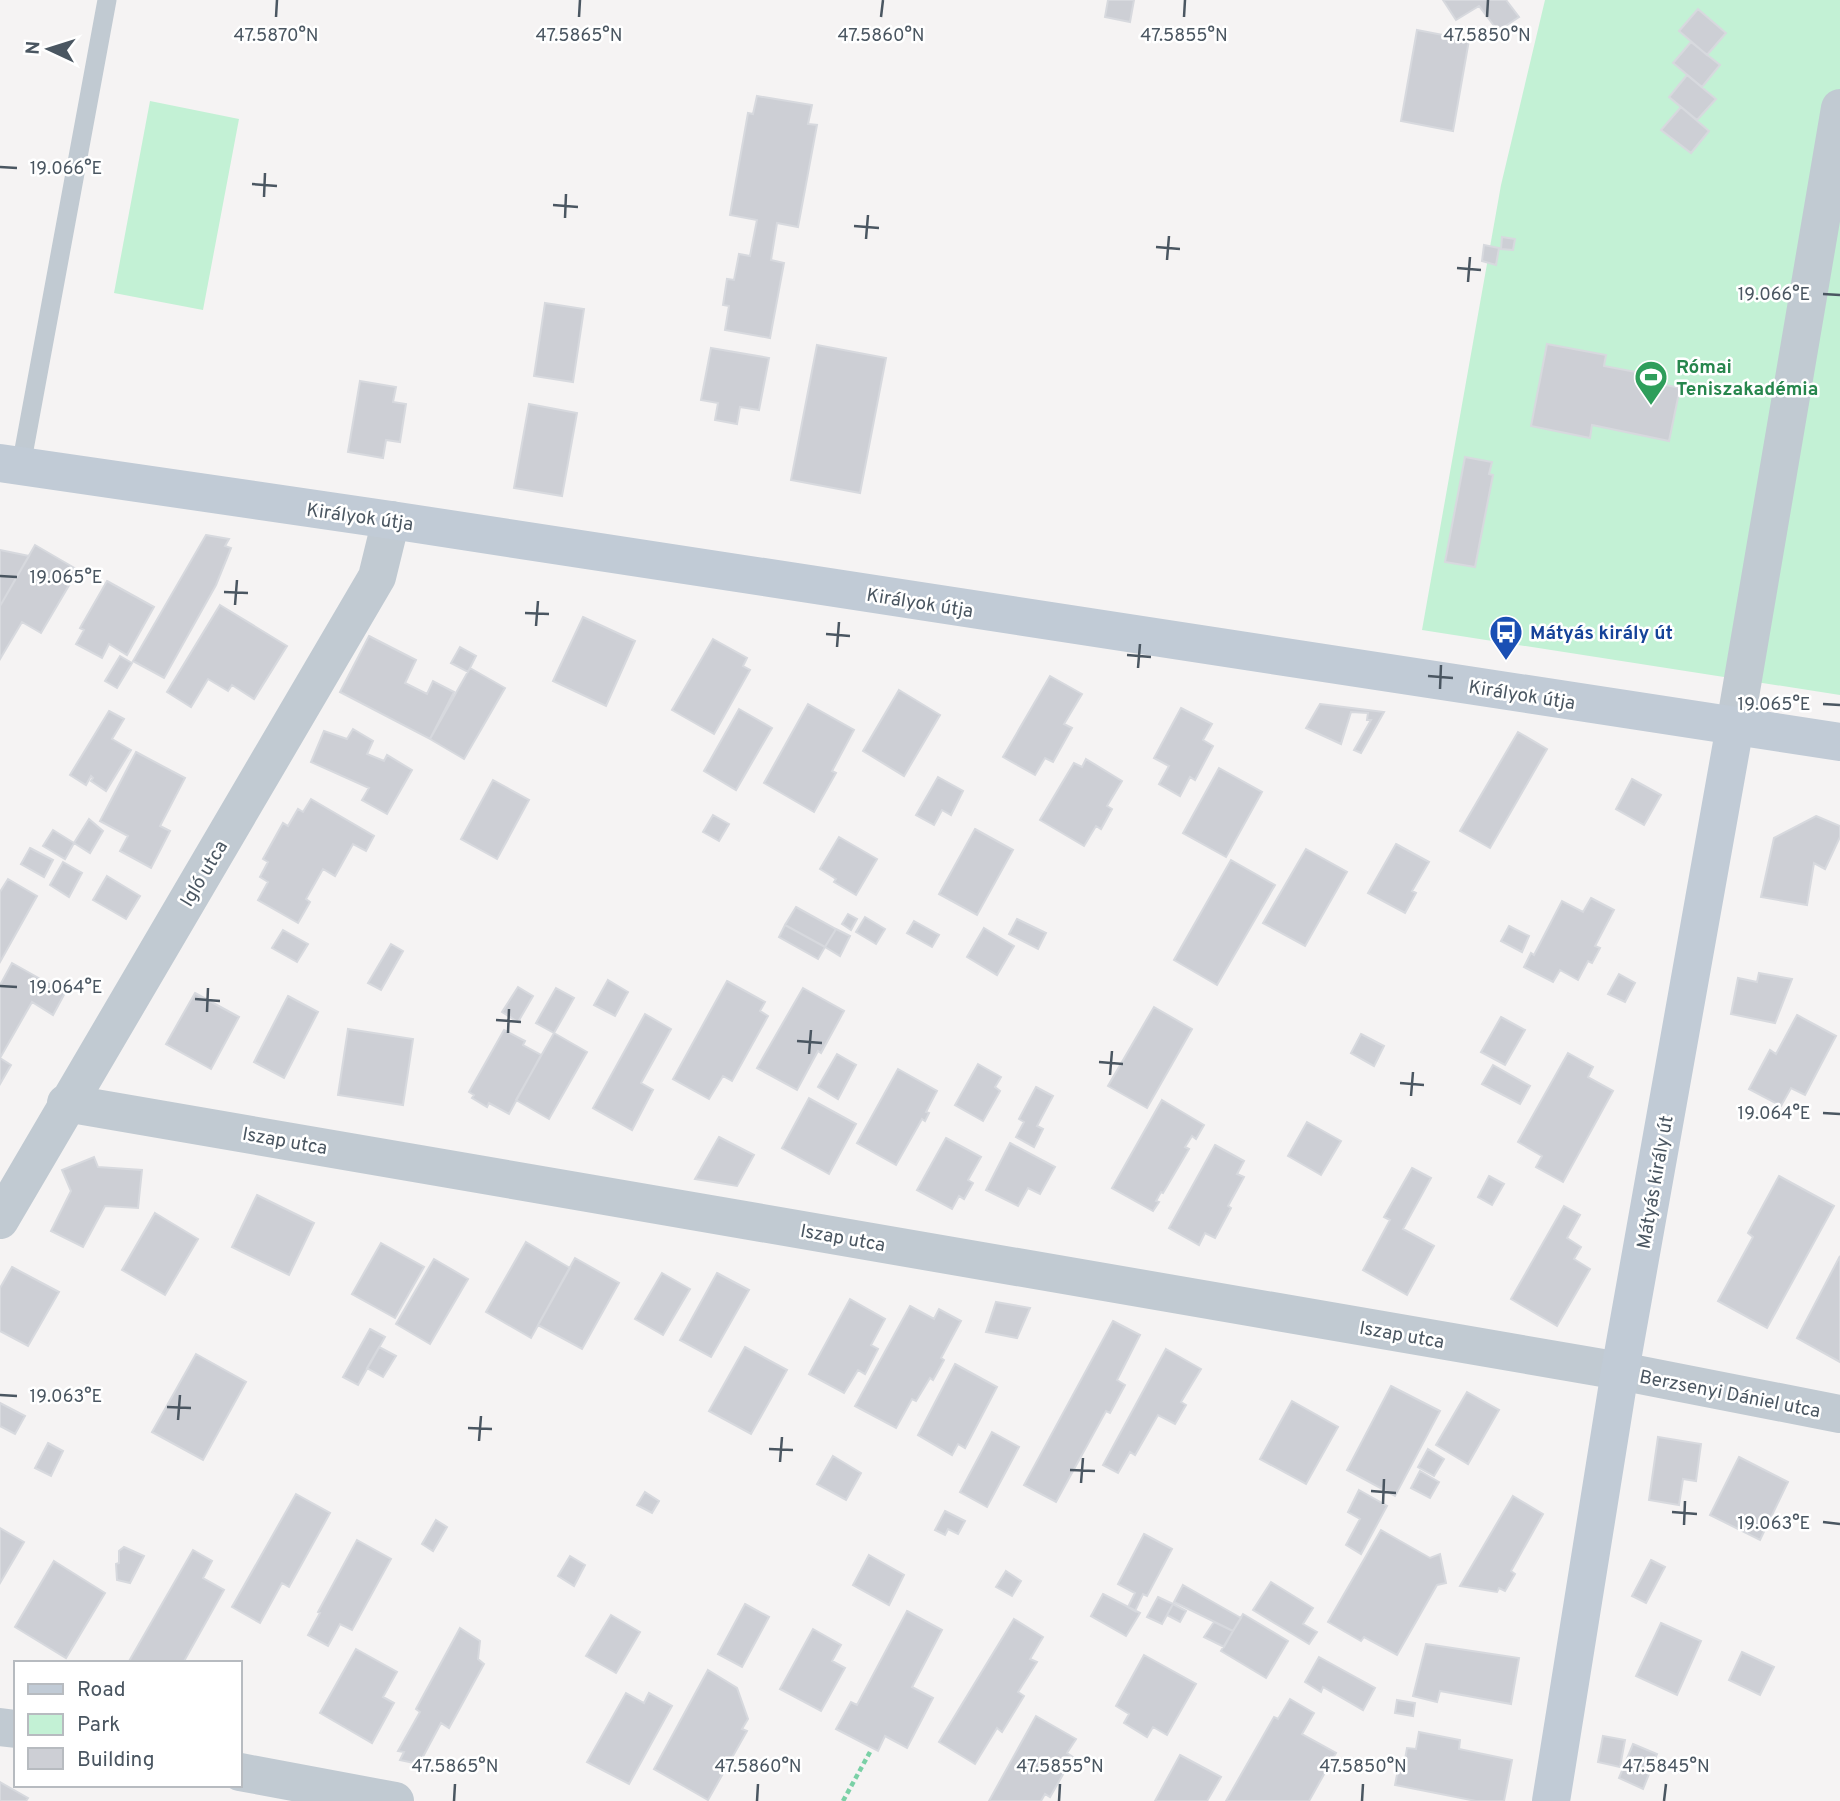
<svg xmlns="http://www.w3.org/2000/svg" width="1840" height="1801" font-family="Overpass,sans-serif">
<rect width="100%" height="100%" fill="#f5f3f3"/>
<path fill="#c3f1d5" d="M1545,0H1840V695L1422,630L1501,185Z
M150,101L239,119L203,310L114,293Z"/>
<path fill="#cdcfd5" stroke="#d7d9de" stroke-width="2" d="M1108,0H1134L1130,22L1105,17Z
M1443,0H1506L1519,17L1498,31L1479,6L1456,20Z
M1698,9L1726,33L1707,55L1679,31Z
M1417,30L1469,40L1453,131L1401,121Z
M1691,42L1720,65L1702,87L1673,63Z
M1687,75L1716,99L1697,120L1669,97Z
M757,96L812,105L808,124L817,125L798,227L777,223L771,260L784,263L770,338L725,330L729,306L723,305L727,279L734,280L739,254L750,256L757,220L730,215L748,113L753,114Z
M1681,107L1709,131L1691,153L1661,130Z
M1502,237L1515,239L1513,250L1501,249Z
M1484,245L1499,248L1496,265L1482,261Z
M545,303L584,309L573,382L534,376Z
M1547,344L1606,355L1604,366L1662,377L1661,384L1680,388L1669,441L1592,425L1590,438L1531,426Z
M817,345L886,358L860,493L791,480Z
M711,348L769,358L759,410L740,407L737,424L715,420L718,403L701,400Z
M360,381L396,387L393,402L406,404L400,442L386,440L383,458L348,452Z
M529,404L577,413L562,496L514,488Z
M1465,457L1492,462L1489,474L1493,475L1475,567L1445,562Z
M206,535L229,539L225,546L231,548L216,585L164,678L133,661Z
M35,545L78,570L41,633L22,622L0,659V606Z
M0,550L29,556L0,606Z
M107,581L154,607L127,655L109,644L102,658L76,644L84,630L80,628Z
M220,605L287,646L254,699L232,685L228,691L208,679L191,707L167,692Z
M583,617L635,641L606,706L553,681Z
M369,636L416,660L405,683L427,694L433,681L454,692L430,739L340,692Z
M713,639L747,658L743,666L750,670L714,734L672,710Z
M460,647L476,656L468,672L451,663Z
M120,656L132,663L117,688L105,681Z
M470,668L505,688L464,759L430,739Z
M1050,676L1082,694L1064,724L1072,728L1053,762L1045,758L1035,775L1003,757Z
M899,690L940,715L904,776L863,751Z
M808,704L854,730L832,771L836,773L814,812L764,783Z
M1320,704L1384,712L1361,753L1354,750L1371,720H1367L1368,713L1351,712L1341,744L1306,728Z
M1181,708L1212,724L1203,740L1213,746L1195,780L1190,777L1180,796L1159,784L1169,766L1154,758Z
M739,709L772,728L736,790L704,771Z
M109,711L124,719L112,739L131,750L106,791L91,781L93,778L91,776L86,785L70,775Z
M353,729L373,741L367,754L384,761L387,755L412,770L387,814L362,800L369,788L311,762L324,731L347,739Z
M1518,732L1547,749L1490,848L1460,831Z
M136,752L185,778L160,826L170,831L151,868L120,851L128,836L100,821Z
M1086,759L1122,781L1107,806L1112,809L1101,829L1096,826L1084,846L1040,820L1074,763L1082,767Z
M1219,768L1262,792L1226,857L1183,833Z
M938,777L963,791L951,815L942,810L934,825L916,815Z
M1632,779L1661,795L1644,825L1616,809Z
M493,780L529,800L497,859L461,839Z
M311,799L374,836L366,851L353,844L335,876L323,869L306,899L310,902L298,923L258,900L268,882L260,877L268,862L263,859L283,823L288,826L298,809L303,812Z
M713,815L729,824L719,841L703,832Z
M1816,816L1840,826V837L1825,869L1814,863L1807,905L1761,897L1774,838Z
M89,819L103,831L90,853L74,843Z
M975,829L1013,850L977,915L939,894Z
M53,830L74,843L65,859L43,846Z
M839,837L877,859L856,895L834,882L836,879L820,869Z
M1396,844L1429,862L1412,891L1416,893L1405,913L1368,893Z
M30,848L53,860L44,877L21,864Z
M1306,849L1347,872L1305,946L1263,923Z
M1231,860L1275,885L1217,985L1174,960Z
M63,862L82,873L69,897L50,885Z
M107,876L140,896L126,919L93,900Z
M8,879L37,896L0,962V892Z
M1591,898L1614,910L1595,946L1600,948L1592,963L1588,961L1578,980L1560,970L1553,982L1524,967L1531,953L1534,955L1562,901L1583,912Z
M796,907L836,929L825,947L785,925Z
M848,914L857,919L851,930L842,924Z
M865,917L885,929L876,944L856,932Z
M1017,919L1046,933L1038,949L1009,934Z
M914,921L939,935L932,947L907,933Z
M785,925L825,947L818,959L779,937Z
M1509,926L1529,936L1522,952L1501,941Z
M984,928L1014,946L997,975L967,957Z
M836,929L850,936L840,956L825,947Z
M283,930L308,944L297,962L272,948Z
M391,944L403,951L381,990L368,983Z
M12,963L65,993L53,1015L32,1002L0,1058V985Z
M1759,973L1792,979L1775,1023L1731,1014L1738,978L1757,982Z
M1619,974L1635,983L1625,1002L1608,994Z
M608,980L628,992L615,1016L594,1005Z
M727,981L765,1002L760,1011L768,1016L732,1081L723,1076L709,1099L673,1079Z
M518,987L533,996L518,1022L502,1012Z
M556,988L574,998L554,1033L536,1023Z
M803,988L844,1011L821,1053L818,1051L797,1090L757,1068Z
M195,993L239,1017L211,1069L166,1044Z
M288,996L318,1012L284,1078L254,1062Z
M1154,1007L1192,1029L1147,1108L1108,1086Z
M645,1014L671,1029L641,1083L653,1090L632,1130L593,1108Z
M1797,1015L1836,1036L1805,1095L1791,1088L1781,1106L1749,1089L1770,1050L1776,1054Z
M1501,1017L1525,1030L1505,1065L1481,1052Z
M348,1029L413,1039L403,1105L338,1095Z
M504,1030L525,1041L523,1045L541,1055L509,1114L489,1103L487,1107L472,1098L474,1095L469,1092Z
M554,1033L587,1052L549,1119L516,1100Z
M1361,1034L1384,1046L1374,1066L1351,1053Z
M1568,1053L1593,1067L1588,1077L1613,1091L1563,1182L1536,1167L1542,1156L1518,1142Z
M837,1054L856,1065L838,1099L818,1087Z
M0,1058L11,1065L0,1084Z
M978,1064L1001,1077L995,1087L1000,1091L983,1121L955,1105Z
M1493,1065L1530,1086L1520,1104L1482,1084Z
M898,1069L937,1091L926,1112L929,1113L925,1121L922,1119L896,1165L857,1143Z
M1036,1087L1053,1096L1037,1126L1043,1129L1034,1147L1016,1137L1024,1122L1019,1119Z
M809,1098L856,1124L829,1174L782,1148Z
M1162,1100L1204,1125L1196,1139L1192,1136L1185,1147L1189,1149L1163,1193L1161,1192L1156,1201L1159,1202L1153,1211L1112,1188Z
M1307,1122L1341,1141L1321,1175L1288,1156Z
M719,1137L754,1155L737,1186L695,1179Z
M946,1138L981,1157L968,1180L973,1183L964,1199L959,1196L952,1209L917,1190Z
M1010,1143L1055,1167L1040,1194L1028,1188L1018,1206L986,1190Z
M1215,1145L1244,1161L1237,1174L1244,1177L1228,1206L1231,1208L1215,1238L1205,1233L1199,1245L1169,1228Z
M94,1157L98,1167L142,1170L138,1208L105,1206L83,1247L51,1231L71,1191L62,1170Z
M1412,1168L1431,1178L1403,1229L1434,1246L1407,1295L1363,1270L1390,1220L1384,1217Z
M1489,1176L1504,1184L1492,1205L1478,1197Z
M1779,1176L1834,1206L1767,1328L1718,1301L1753,1237L1748,1233Z
M257,1195L314,1223L289,1275L232,1247Z
M1564,1206L1580,1215L1567,1238L1581,1247L1574,1259L1590,1269L1557,1326L1511,1299Z
M155,1213L198,1239L165,1295L122,1270Z
M526,1242L570,1268L531,1338L486,1312Z
M381,1243L424,1267L395,1318L352,1294Z
M1840,1256V1362L1797,1338Z
M575,1258L619,1283L582,1349L538,1325Z
M434,1259L468,1279L430,1344L396,1324Z
M12,1267L59,1292L28,1346L0,1331V1288Z
M662,1273L690,1289L663,1335L635,1319Z
M717,1273L749,1290L711,1357L680,1340Z
M850,1299L885,1319L871,1345L878,1349L865,1374L858,1370L844,1393L809,1374Z
M996,1302L1030,1308L1017,1338L986,1332Z
M910,1306L934,1319L939,1309L961,1321L941,1358L944,1360L933,1380L930,1378L916,1401L912,1399L896,1428L855,1406Z
M1113,1321L1140,1335L1117,1380L1125,1385L1110,1413L1106,1411L1056,1502L1024,1485Z
M370,1329L385,1337L358,1385L343,1377Z
M379,1347L396,1356L383,1377L367,1368Z
M745,1347L787,1370L751,1434L709,1411Z
M1166,1349L1201,1369L1181,1402L1186,1405L1175,1424L1158,1415L1135,1455L1130,1452L1118,1473L1103,1465Z
M196,1354L246,1382L203,1460L152,1432Z
M955,1364L997,1387L965,1448L958,1444L952,1455L918,1435Z
M1391,1386L1440,1411L1395,1496L1347,1470Z
M1467,1392L1499,1410L1468,1464L1436,1445Z
M1292,1401L1338,1427L1306,1484L1260,1459Z
M0,1403L25,1416L15,1434L0,1426Z
M992,1432L1019,1447L987,1507L960,1492Z
M1658,1437L1701,1444L1696,1481L1683,1479L1679,1505L1649,1500Z
M48,1443L63,1451L51,1476L35,1468Z
M1428,1449L1444,1459L1434,1476L1418,1467Z
M833,1456L861,1473L846,1500L817,1484Z
M1739,1457L1788,1482L1760,1540L1710,1515Z
M1420,1471L1439,1482L1430,1498L1411,1488Z
M1359,1490L1387,1506L1361,1554L1346,1545L1360,1519L1348,1512Z
M645,1492L659,1501L652,1513L637,1505Z
M296,1494L330,1513L289,1587L282,1583L260,1623L232,1607Z
M1513,1496L1543,1514L1511,1571L1515,1574L1505,1591L1499,1588L1497,1592L1460,1586Z
M945,1511L965,1521L958,1534L948,1529L945,1535L935,1530Z
M436,1520L447,1527L433,1551L422,1544Z
M0,1528L24,1542L0,1583Z
M1381,1530L1430,1558L1440,1554L1446,1583L1437,1585L1397,1655L1364,1637L1361,1641L1328,1622Z
M1144,1534L1172,1549L1147,1596L1143,1594L1135,1611L1128,1607L1135,1593L1118,1584Z
M357,1540L391,1559L352,1630L340,1624L328,1646L308,1635L320,1613L318,1612Z
M124,1547L144,1556L130,1583L117,1580L116,1564L119,1563V1551Z
M193,1550L212,1561L203,1578L224,1590L183,1663H128Z
M869,1555L904,1575L889,1605L853,1585Z
M570,1556L585,1565L574,1586L558,1576Z
M1651,1560L1665,1567L1646,1603L1632,1596Z
M54,1561L105,1593L66,1658L15,1627Z
M1006,1571L1021,1581L1012,1596L996,1587Z
M1271,1582L1313,1608L1303,1624L1317,1632L1309,1644L1253,1610Z
M1183,1585L1241,1618L1233,1631L1174,1602Z
M1103,1594L1140,1613L1126,1636L1091,1616Z
M1158,1597L1173,1604L1162,1624L1147,1617Z
M745,1604L769,1617L742,1667L718,1654Z
M1173,1604L1186,1611L1180,1622L1167,1615Z
M907,1611L942,1630L912,1687L933,1698L907,1748L885,1736L878,1751L836,1729L851,1702L857,1705Z
M1243,1614L1288,1641L1266,1678L1221,1651Z
M611,1615L640,1632L616,1673L586,1656Z
M1014,1619L1043,1637L1030,1659L1037,1662L1018,1692L1024,1696L1002,1732L997,1728L975,1764L939,1742Z
M1214,1622L1233,1631L1224,1647L1204,1637Z
M1661,1623L1701,1641L1677,1695L1636,1676Z
M460,1628L480,1641L478,1659L484,1664L449,1728L441,1723L419,1764L400,1760L404,1752L398,1751L420,1712L416,1709Z
M813,1629L841,1645L832,1661L845,1668L821,1711L780,1689Z
M1426,1644L1519,1658L1511,1704L1440,1691L1437,1702L1413,1696Z
M356,1649L397,1672L383,1697L394,1703L372,1743L320,1713Z
M1742,1652L1774,1667L1760,1695L1729,1680Z
M1144,1655L1196,1684L1167,1735L1153,1727L1147,1737L1124,1723L1129,1714L1116,1706Z
M1319,1657L1375,1688L1363,1710L1323,1687L1321,1692L1305,1682Z
M708,1670L737,1688L748,1719L742,1729L747,1731L708,1800L654,1769Z
M626,1693L644,1703L649,1693L672,1706L629,1784L587,1762Z
M1290,1699L1314,1713L1302,1734L1336,1753L1309,1801H1226L1274,1717L1278,1719Z
M1397,1700L1415,1703L1413,1716L1395,1713Z
M1036,1716L1076,1739L1067,1753L1073,1757L1050,1797L1045,1794L1041,1801H989Z
M1419,1732L1460,1740L1459,1749L1512,1760L1504,1801H1476L1395,1785L1398,1770L1403,1771L1407,1748L1416,1749Z
M1603,1736L1625,1740L1620,1767L1598,1762Z
M1633,1744L1657,1754L1643,1789L1619,1778Z
M1180,1755L1221,1777L1207,1801H1155Z
M0,1782L28,1798L26,1801H0Z"/>
<g fill="none" stroke-linecap="round" stroke-linejoin="round">
<path stroke="#7ad0a6" stroke-width="4.5" stroke-dasharray="5 3.5" stroke-linecap="butt" d="M843,1801L870,1752"/>
<path stroke="#c1cad2" stroke-width="19" d="M21,466L107,0"/>
<path stroke="#c1cad2" stroke-width="38" d="M1735,726L1840,108
M66,1103L1620,1371L1840,1414
M0,1220L377,577L391,520
M0,1727L16,1729
M240,1772L395,1801"/>
<path stroke="#c1cbd6" stroke-width="38" d="M0,463L391,520L1840,742
M1551,1801L1620,1371L1735,726"/>
</g>
<path fill="none" stroke="#4a5661" stroke-width="2.5" d="M276,17L277,0M579,17L580,0M881,17L883,0M1184,17L1185,0M1487,17L1488,0M0,167L17,168M252,184L277,186M264,197L265,173M553,205L578,207M565,218L566,194M854,226L879,228M866,239L868,215M1156,247L1180,249M1167,260L1169,236M1457,268L1481,270M1468,282L1470,257M1823,294L1840,295M0,576L17,577M224,592L248,593M235,605L237,580M525,613L549,614M536,626L538,601M826,634L850,636M837,647L839,622M1127,655L1151,657M1138,668L1140,644M1428,676L1453,678M1440,689L1441,665M1823,704L1840,705M0,986L17,987M195,999L220,1001M207,1012L208,988M496,1020L521,1022M508,1033L509,1009M797,1041L822,1043M809,1054L811,1030M1099,1062L1123,1064M1110,1075L1112,1051M1400,1083L1424,1085M1411,1096L1413,1072M1823,1113L1840,1114M0,1395L17,1396M167,1407L191,1408M178,1420L180,1395M468,1428L492,1429M479,1441L481,1416M769,1449L793,1450M780,1462L782,1437M1070,1470L1095,1471M1081,1483L1083,1458M1371,1491L1396,1493M1383,1504L1384,1479M1672,1512L1697,1514M1823,1522L1840,1524M1684,1525L1685,1501M454,1801L455,1784M757,1801L758,1784M1059,1801L1060,1784M1362,1801L1363,1784M1664,1801L1666,1784"/>
<defs>
<symbol id="stadium-pin" viewBox="-11 -11 22 30"><path d="M0 17L-7.5 6A9.5 9.5 0 1 1 7.5 6Z" fill="#2e9e5b" stroke="#fff"/><path d="M0-5a6.5 5 0 1 0 0 10a6.5 5 0 1 0 0-10ZM-3.5-1.8h7v3.6h-7Z" fill="#fff"/></symbol>
<symbol id="bus-pin" viewBox="-11 -11 22 30"><path d="M0 17L-7.5 6A9.5 9.5 0 1 1 7.5 6Z" fill="#1a4fb4" stroke="#fff"/><path d="M-5-6H5V4H4V6H2V4H-2V6H-4V4H-5ZM-3.5-4V0h7V-4ZM-3.5 1.2v1.5H-2V1.2ZM2 1.2v1.5H3.5V1.2Z" fill="#fff"/></symbol>
</defs>
<g fill-rule="evenodd">
<use href="#stadium-pin" x="1632" y="358" width="38" height="52"/>
<use href="#bus-pin" x="1487" y="613" width="38" height="52"/>
</g>
<g text-anchor="middle" stroke-width="5" stroke-linejoin="round" paint-order="stroke">
<g font-size="19" font-weight="bold" fill="#27864d" stroke="#fff" text-anchor="start">
<text x="1676" y="373">Római<tspan x="1676" dy="22">Teniszakadémia</tspan></text>
</g>
<g font-size="19" fill="#4a5661" stroke="#fff">
<text transform="translate(360 516) rotate(8)" y="7">Királyok útja</text>
<text transform="translate(920 602) rotate(9)" y="7">Királyok útja</text>
<text transform="translate(1522 694) rotate(9)" y="7">Királyok útja</text>
<text transform="translate(203 873) rotate(-59)" y="7">Igló utca</text>
<text transform="translate(285 1140) rotate(10)" y="7">Iszap utca</text>
<text transform="translate(1654 1182) rotate(-80)" y="7">Mátyás király út</text>
<text transform="translate(843 1237) rotate(10)" y="7">Iszap utca</text>
<text transform="translate(1402 1334) rotate(10)" y="7">Iszap utca</text>
<text transform="translate(1730 1393) rotate(11)" y="7">Berzsenyi Dániel utca</text>
</g>
<g font-size="19" font-weight="bold" fill="#164399" stroke="#fff" text-anchor="start">
<text x="1530" y="639">Mátyás király út</text>
</g>
</g>
<g font-size="18" text-anchor="middle" fill="#4a5661" stroke="#fff" stroke-width="5" stroke-linejoin="round" paint-order="stroke">
<text x="276" y="41">47.5870°N</text>
<text x="579" y="41">47.5865°N</text>
<text x="881" y="41">47.5860°N</text>
<text x="1184" y="41">47.5855°N</text>
<text x="1487" y="41">47.5850°N</text>
<text x="66" y="174">19.066°E</text>
<text x="1774" y="300">19.066°E</text>
<text x="66" y="583">19.065°E</text>
<text x="1774" y="710">19.065°E</text>
<text x="66" y="993">19.064°E</text>
<text x="1774" y="1119">19.064°E</text>
<text x="66" y="1402">19.063°E</text>
<text x="1774" y="1529">19.063°E</text>
<text x="455" y="1772">47.5865°N</text>
<text x="758" y="1772">47.5860°N</text>
<text x="1060" y="1772">47.5855°N</text>
<text x="1363" y="1772">47.5850°N</text>
<text x="1666" y="1772">47.5845°N</text>
</g>
<rect x="14" y="1661" width="228" height="126" fill="#ffffff" stroke="#b7bbc0" stroke-width="2"/>
<rect x="28" y="1684" width="35" height="10" fill="#c1cbd6" stroke="#b7bbc0" stroke-width="2"/>
<text x="77" y="1696" font-size="21" fill="#4a5661">Road</text>
<rect x="28" y="1714" width="35" height="21" fill="#c3f1d5" stroke="#b7bbc0" stroke-width="2"/>
<text x="77" y="1731" font-size="21" fill="#4a5661">Park</text>
<rect x="28" y="1748" width="35" height="21" fill="#cdcfd5" stroke="#b7bbc0" stroke-width="2"/>
<text x="77" y="1766" font-size="21" fill="#4a5661">Building</text>
<g transform="translate(49 49) rotate(274)" stroke="#ffffff" stroke-width="5" paint-order="stroke">
<path d="M0-5L12 26L0 18L-12 26Z" fill="#4a5661"/>
<text y="-10" font-size="19" font-weight="bold" text-anchor="middle" fill="#4a5661">N</text>
</g>
</svg>
